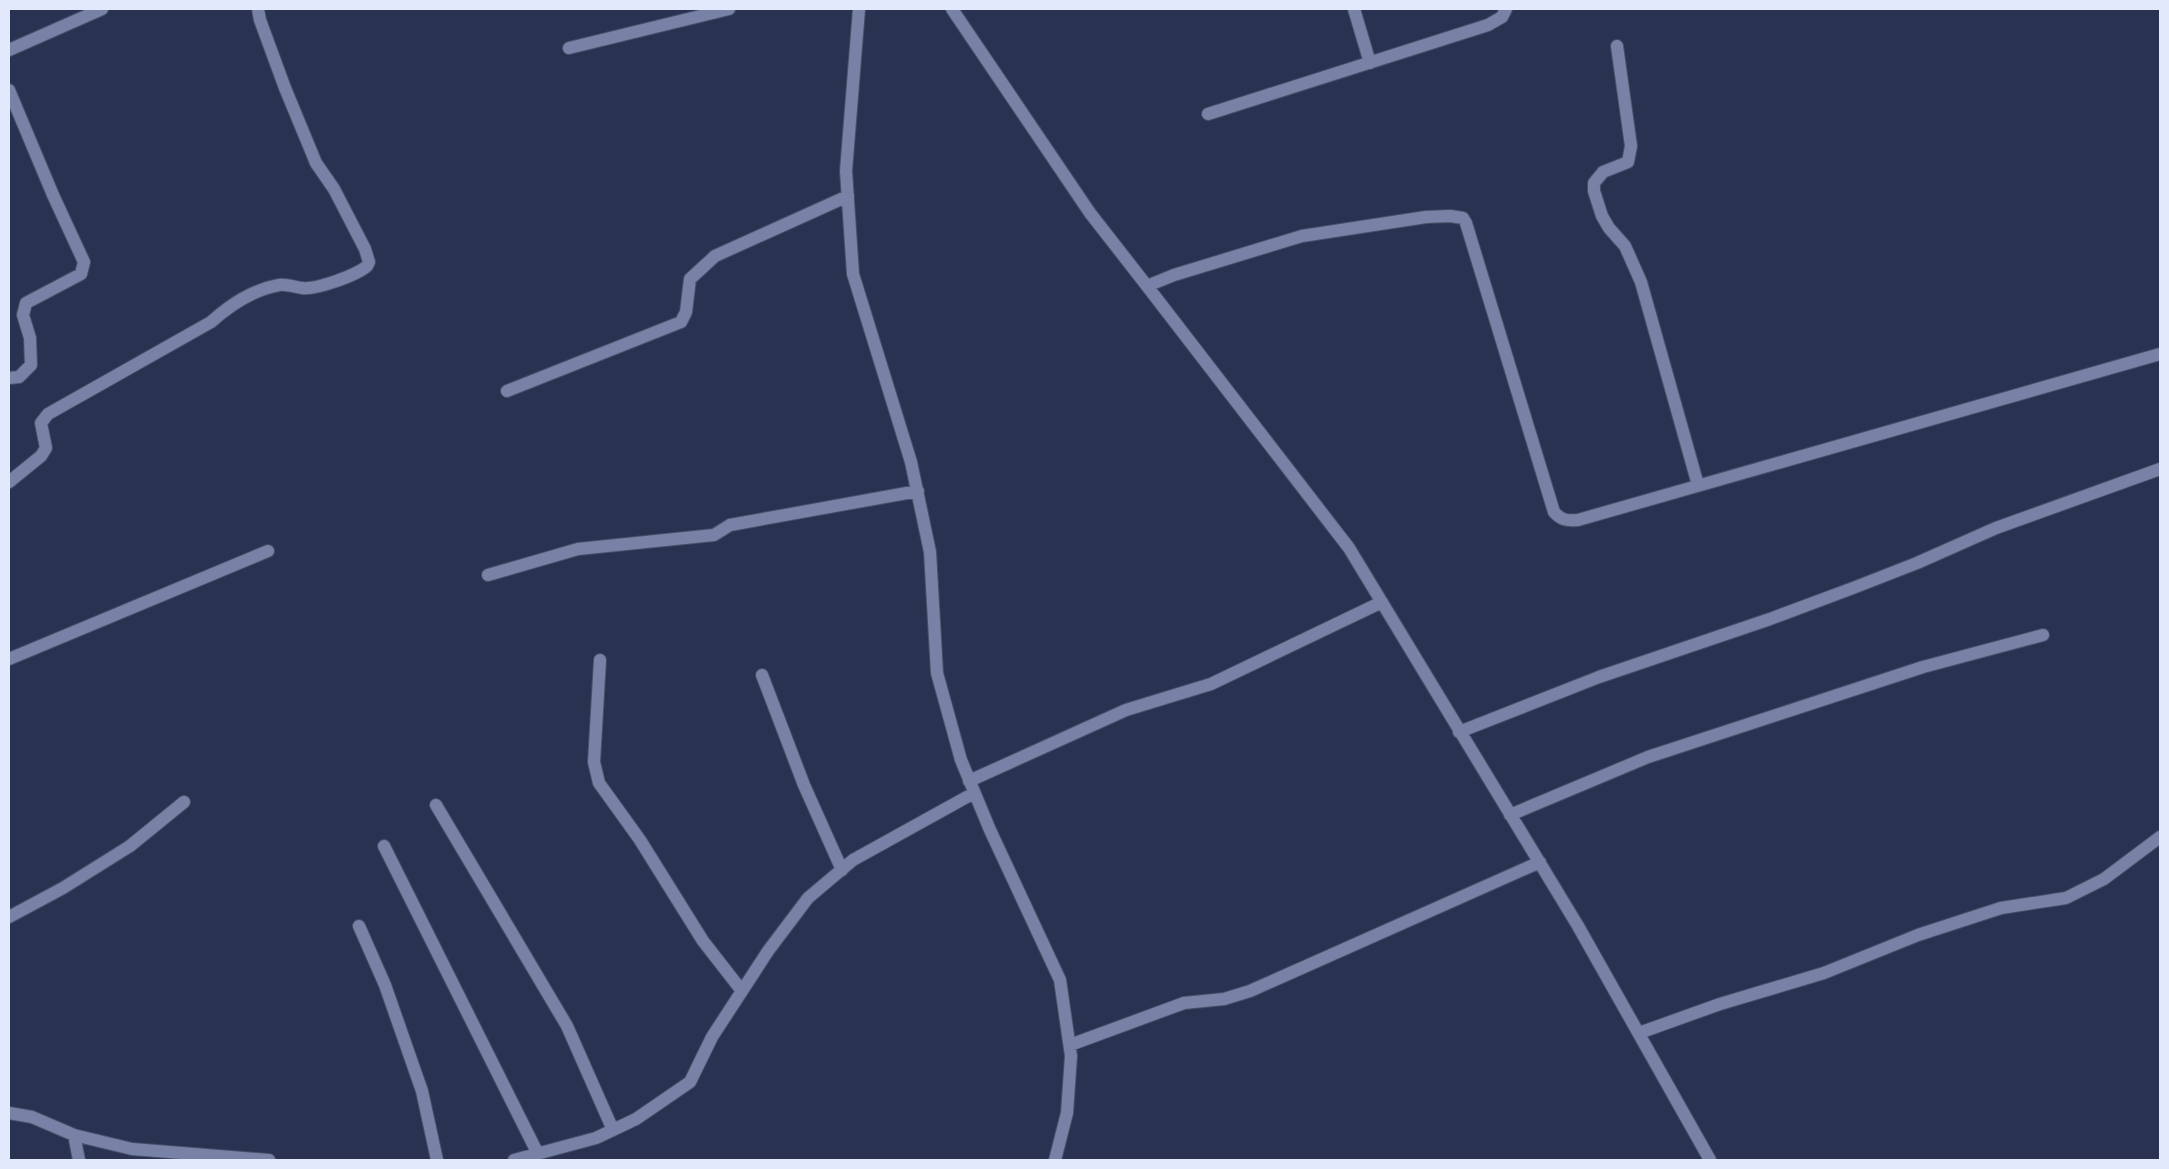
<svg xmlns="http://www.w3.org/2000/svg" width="2169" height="1169" font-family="'Work Sans',sans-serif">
<rect width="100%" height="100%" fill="#293251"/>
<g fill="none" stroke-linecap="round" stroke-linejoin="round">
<defs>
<path id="street" d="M859,9L846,171L853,274L911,462L930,552L937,673L961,760L990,830L1060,980L1071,1056L1067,1113L1055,1160
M952,9L1090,213L1147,286L1174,275L1302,236L1426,217L1450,216L1463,218L1466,223L1554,512C1561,520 1567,521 1578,520L2160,354
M1354,9L1370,63
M1617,46L1631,146L1628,162L1603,172L1594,183V191L1602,216L1609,228L1625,246L1641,282L1698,485
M569,48L729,9
M9,50L102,9
M9,90L53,195L84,262L81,274L26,303L23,315L30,338L31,365L19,377L9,378
M1208,114L1488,25L1502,17L1506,9
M1147,286L1349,548L1578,926L1710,1160
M507,391L681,322L686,312L690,279L715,256L848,196
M9,482L41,456L46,448L41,423L48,414L211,322C231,304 252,290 279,285C286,284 294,287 302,288C316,290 357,275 367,266L369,262L365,249L334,189L316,163L285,88L260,20L258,9
M488,575L578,549L714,535L730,525L918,491
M9,659L268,551
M600,660L594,762L599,783L640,840L703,941L742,991
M762,675L804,785L842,870
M1459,732L1599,677L1770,619L1853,588L1917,563L1996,528L2160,469
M969,781L1126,710L1211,684L1382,602
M436,805L567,1026L613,1130
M1510,815L1648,757L1923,667L2043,635
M384,846L538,1154
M9,917L63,888L130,846L184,802
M359,926L385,985L422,1091L437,1160
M1639,1033L1720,1004L1824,973L1918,935L2001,908L2066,898L2104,879L2160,837
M1070,1045L1184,1003L1224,999L1250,991L1540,862
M9,1113L32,1117L74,1135L132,1149L269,1160
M74,1135L79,1160
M514,1160L596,1138L636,1119L690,1082L712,1037L768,951L808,898L853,860L974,793"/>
</defs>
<use href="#street" stroke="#484f69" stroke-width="14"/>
<use href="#street" stroke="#7782a6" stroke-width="12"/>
</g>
<rect width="2169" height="1169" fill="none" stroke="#e2e9fc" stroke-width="20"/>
</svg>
